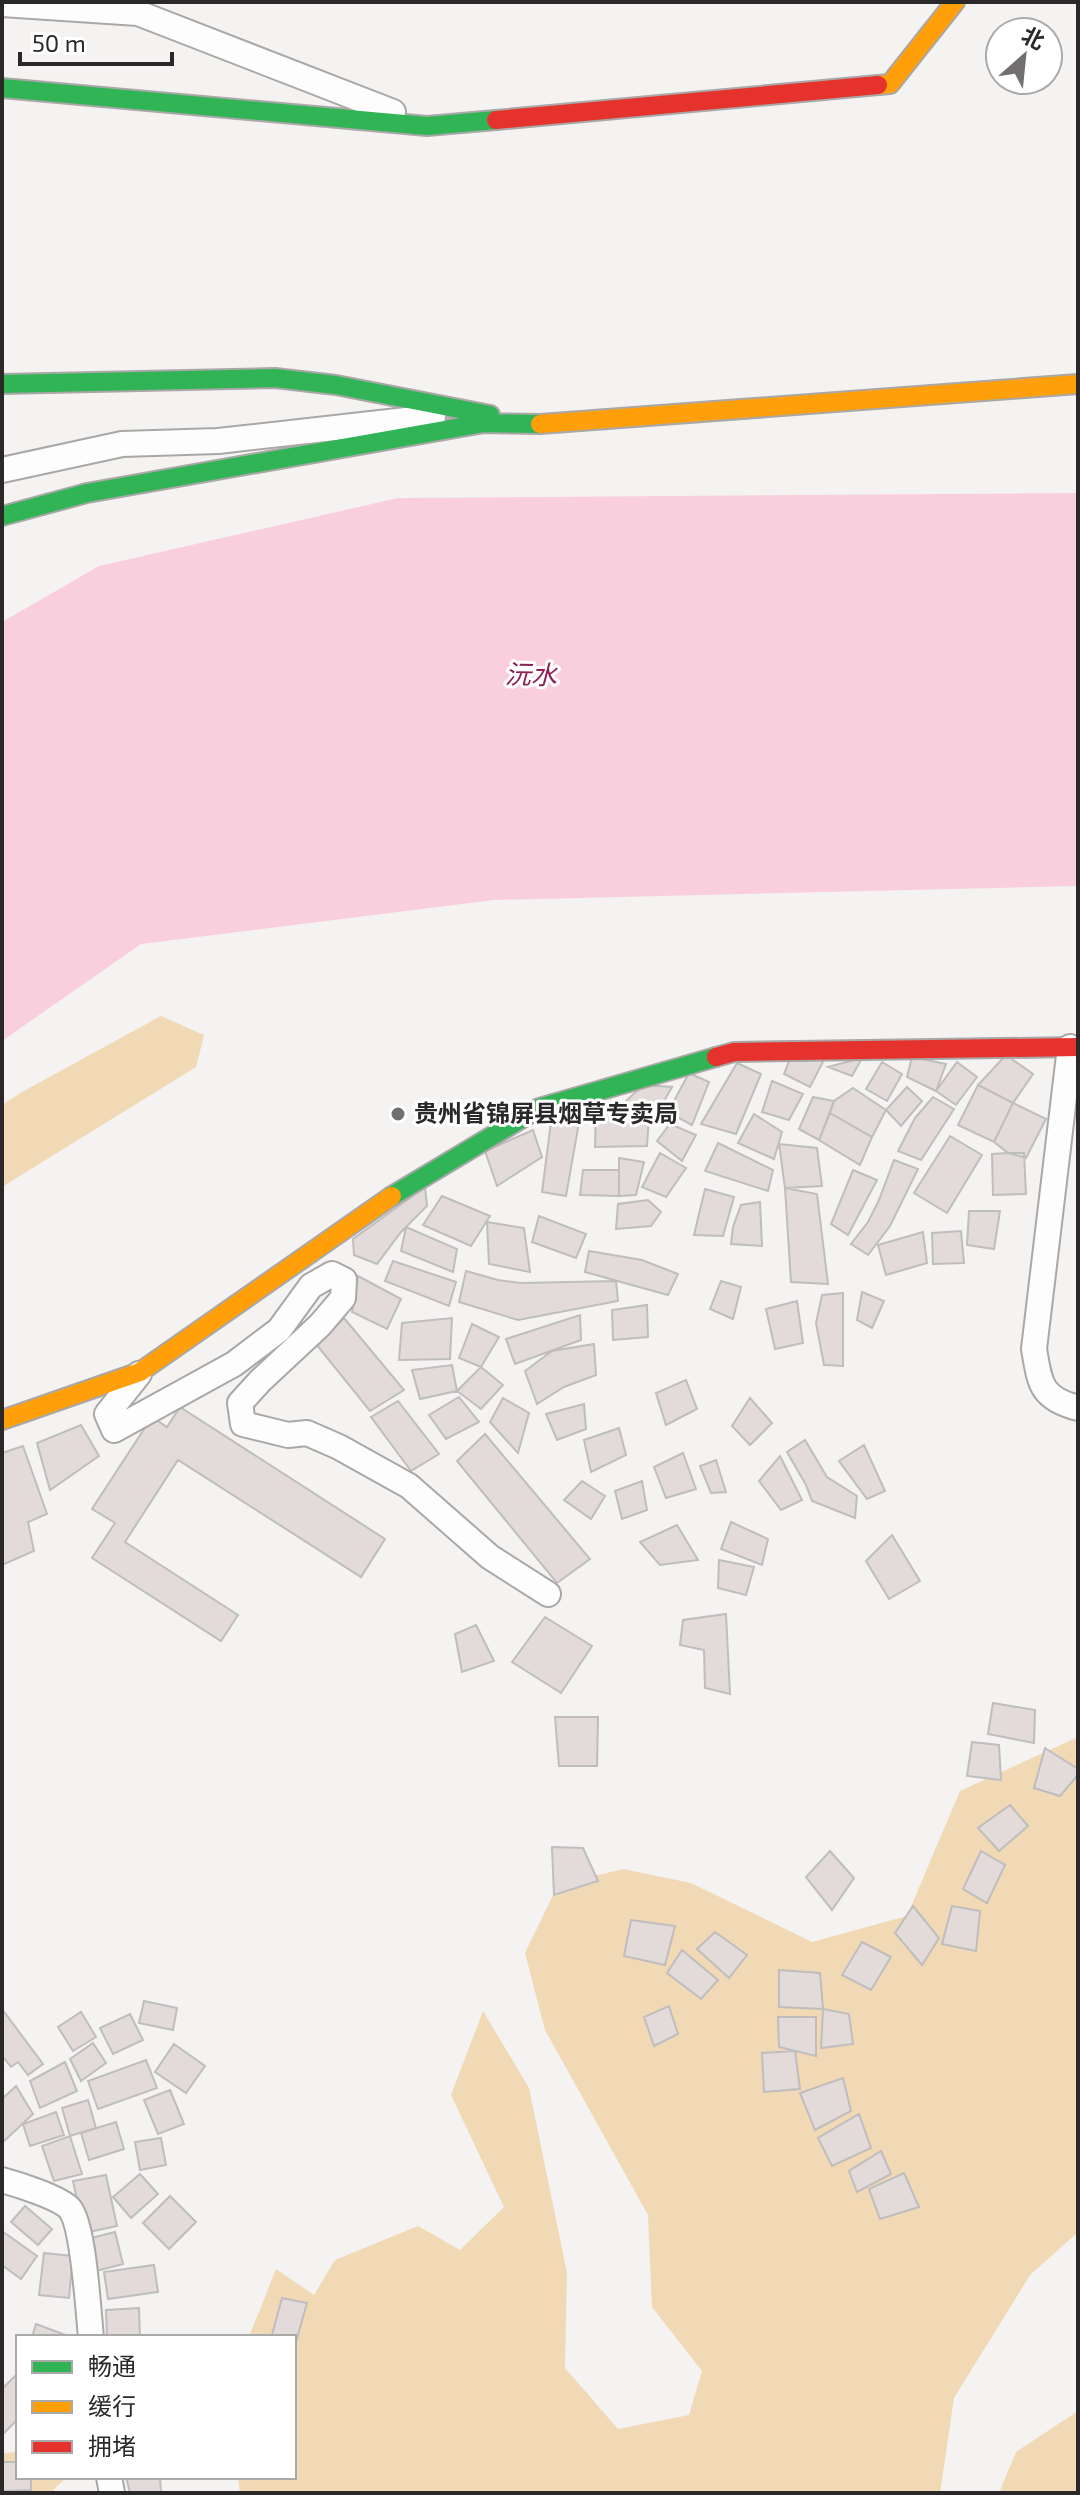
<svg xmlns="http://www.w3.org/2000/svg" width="1080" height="2495" font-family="'Exo 2','Noto Sans SC',sans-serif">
<rect width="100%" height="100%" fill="#f4f3f2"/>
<path fill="#f0d9b4" d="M161,1016L204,1035L196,1067L2,1187V1105L22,1092Z
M1078,1737V2232L1030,2275L954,2398L940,2493H240L238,2477H294V2337H249L276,2269L314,2295L335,2260L418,2226L460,2250L504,2207L451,2095L483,2011L529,2088L567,2273L565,2368L618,2429L689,2415L702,2371L652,2307L648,2215L545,2030L525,1953L558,1885L623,1869L691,1883L812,1942L907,1916L960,1791Z
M1078,2411V2493H999L1016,2452Z
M18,2451V2477H67L54,2489L53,2493H2V2454Z"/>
<path fill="#f9cfde" d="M1078,493V886L494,900L141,944L2,1041V622L99,566L398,498Z"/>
<path fill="#e2dbda" stroke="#bfbdbd" stroke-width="2" d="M1006,1055L1033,1074L1013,1103L978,1085Z
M791,1056L825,1058L810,1087L784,1074Z
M912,1057L946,1064L936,1091L907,1077Z
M862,1058L852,1076L828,1067Z
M882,1062L902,1074L887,1101L866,1089Z
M957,1062L977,1077L956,1105L936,1091Z
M737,1063L761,1074L736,1134L701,1124Z
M689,1073L709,1082L692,1125L668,1112Z
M772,1081L803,1094L789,1120L762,1112Z
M643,1085L672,1087L654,1119L623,1104Z
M978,1085L1013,1103L994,1142L958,1125Z
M907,1087L922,1101L901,1126L886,1110Z
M853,1088L886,1110L872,1137L830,1113L834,1101Z
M813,1097L834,1101L819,1140L799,1129Z
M933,1097L954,1109L921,1160L898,1151L915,1118Z
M1013,1103L1046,1119L1026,1158L1008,1153L994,1142Z
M596,1109L649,1116L647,1146L595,1147Z
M830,1113L872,1137L860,1165L819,1140Z
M552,1114L580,1117L566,1196L542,1192Z
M754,1114L782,1132L774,1159L738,1143Z
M670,1124L696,1135L682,1161L657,1141Z
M533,1130L542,1157L497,1186L485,1151Z
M950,1136L982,1155L947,1213L914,1193Z
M718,1143L773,1170L768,1191L705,1171Z
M779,1144L817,1148L822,1186L785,1188Z
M660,1153L686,1168L666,1197L642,1187Z
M1008,1153H1024L1026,1194L993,1195L992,1154Z
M619,1158L644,1162L636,1195L619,1196Z
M894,1160L918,1169L890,1226L868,1255L851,1244L868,1222L879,1200Z
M583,1170H619V1196L580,1195Z
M853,1170L877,1180L848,1235L831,1224Z
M425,1187L427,1206L401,1232L377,1264L354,1255L353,1239Z
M785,1188L817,1194L828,1284L791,1282Z
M705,1189L734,1197L723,1236L694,1235Z
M442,1196L490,1216L471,1246L423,1225Z
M648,1200L661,1212L651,1226L616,1229L618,1204Z
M760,1202L762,1246L731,1244L733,1227L741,1205Z
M969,1211H1000L994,1249L967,1245Z
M539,1216L586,1234L576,1258L532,1242Z
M487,1222L524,1228L530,1272L489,1264Z
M406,1227L457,1249L453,1272L401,1251Z
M961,1231L964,1263L933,1264L932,1233Z
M923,1232L927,1263L886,1275L878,1245Z
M589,1251L642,1260L678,1274L668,1295L585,1272Z
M393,1261L456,1282L449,1306L385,1281Z
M466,1271L498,1280L520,1283L616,1281L618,1301L518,1320L459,1302Z
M358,1276L401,1299L387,1329L352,1312Z
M721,1281L741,1287L733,1319L710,1309Z
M862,1292L884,1301L872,1328L857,1320Z
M843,1293V1366L824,1365L816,1323L822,1295Z
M797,1301L803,1343L775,1349L766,1309Z
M647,1305L648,1337L613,1340L612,1310Z
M580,1315L581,1340L515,1364L506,1339Z
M344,1318L404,1390L370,1411L316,1344Z
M452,1318L450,1359L399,1360L402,1323Z
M472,1324L499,1337L481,1367L459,1358Z
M594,1344L596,1375L564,1387L537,1404L525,1371L552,1351Z
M452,1365L457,1391L420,1399L412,1370Z
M481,1367L503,1385L481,1409L457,1391Z
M686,1380L697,1409L666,1425L656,1393Z
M459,1397L479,1422L446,1439L429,1415Z
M503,1398L529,1413L518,1453L490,1422Z
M750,1398L772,1423L750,1445L732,1426Z
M398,1401L439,1454L411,1471L371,1417Z
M584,1404L586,1429L557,1440L546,1414Z
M180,1407L385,1539L361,1577L178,1460L125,1542L238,1615L221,1641L92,1558L115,1523L92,1509L152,1417L167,1427Z
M81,1425L99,1456L50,1490L37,1443Z
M619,1428L626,1455L591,1472L584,1440Z
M485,1434L590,1559L557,1583L457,1461Z
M805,1440L827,1477L857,1496L855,1518L812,1501L806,1485L787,1452Z
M864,1445L885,1491L867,1499L839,1461Z
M23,1446L47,1514L28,1522L34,1551L2,1565V1453Z
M683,1453L696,1489L666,1498L654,1467Z
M780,1456L802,1500L781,1510L759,1481Z
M716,1460L726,1492L711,1493L700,1466Z
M582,1481L605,1496L591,1519L564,1500Z
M642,1481L647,1510L622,1519L615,1491Z
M731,1522L768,1539L762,1565L721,1549Z
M677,1525L698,1560L660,1565L640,1542Z
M892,1535L920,1581L889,1599L866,1561Z
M719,1560L754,1567L746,1595L718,1588Z
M726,1614L730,1694L705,1688L704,1650L680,1645L683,1620Z
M545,1617L592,1646L561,1693L512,1662Z
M476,1625L494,1661L462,1672L455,1634Z
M993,1703L1035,1710L1034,1743L988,1734Z
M555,1717H598L597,1766H559Z
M972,1742L999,1745L1001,1780L967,1776Z
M1045,1748L1078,1769V1775L1060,1796L1034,1788Z
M1010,1805L1028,1826L999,1851L978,1828Z
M552,1847L583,1848L598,1881L554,1895Z
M830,1851L854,1878L832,1910L806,1877Z
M981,1851L1005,1865L987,1903L963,1889Z
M913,1906L939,1938L922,1965L895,1933Z
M952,1906L980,1911L976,1951L942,1944Z
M631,1920L675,1926L665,1965L624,1956Z
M715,1932L747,1955L729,1978L697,1949Z
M862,1942L891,1957L871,1990L842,1975Z
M682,1950L718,1980L701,1999L667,1973Z
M779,1970L820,1973L823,2009L779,2007Z
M144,2001L177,2008L173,2030L139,2023Z
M669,2006L678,2034L654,2046L644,2017Z
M2,2009L43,2064L28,2075L18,2062L11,2067L2,2056Z
M823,2009L849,2014L853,2044L821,2048Z
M81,2012L96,2037L73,2051L58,2027Z
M130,2014L143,2040L113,2054L100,2028Z
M778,2017H816V2056L779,2047Z
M93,2043L106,2063L81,2081L70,2059Z
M174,2044L205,2066L186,2093L155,2072Z
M795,2051L800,2089L764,2092L762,2053Z
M146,2060L157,2088L98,2109L88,2081Z
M65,2062L77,2091L40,2108L30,2081Z
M843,2078L851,2111L815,2130L800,2093Z
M16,2086L33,2114L2,2143V2099Z
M170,2090L184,2124L158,2134L144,2100Z
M88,2100L96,2128L70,2136L62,2108Z
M56,2112L64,2135L30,2146L23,2124Z
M859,2114L871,2148L832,2166L818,2138Z
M116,2122L124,2149L89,2160L81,2133Z
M70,2136L82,2174L54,2181L42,2146Z
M161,2138L166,2165L140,2170L135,2142Z
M881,2151L891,2174L857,2192L849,2171Z
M904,2173L919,2207L880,2219L869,2189Z
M140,2174L158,2194L131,2218L113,2197Z
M106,2175L117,2226L84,2233L73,2181Z
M170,2196L196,2222L169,2249L143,2223Z
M25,2206L52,2229L38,2245L11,2222Z
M2,2231L37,2256L21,2279L2,2265Z
M115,2232L123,2264L96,2271L87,2239Z
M44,2253L73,2256L69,2298L39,2295Z
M154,2265L158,2292L108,2299L104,2272Z
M282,2298L307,2303L296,2342L294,2337L272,2335Z
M139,2308L140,2337H107L106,2310Z
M36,2324L71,2337H32Z
M18,2373V2419L2,2435V2389Z
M2,2462H18V2477H31V2490L2,2491Z
M126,2477H160L161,2493H130Z"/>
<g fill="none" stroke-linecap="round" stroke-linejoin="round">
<defs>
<path id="street" d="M2,4L138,13L393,112
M2,470L122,444L218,441L433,417
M1070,1047L1034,1349C1040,1383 1040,1398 1078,1408
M139,1374L107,1414L114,1430L234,1364L279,1330L311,1286L332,1274L344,1280L343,1298L320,1325L260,1381L240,1403L243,1424L288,1435L307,1433L339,1447L409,1486L490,1557L548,1594
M2,2180C17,2184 61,2198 70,2209C84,2227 88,2310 91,2337
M109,2477L112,2493"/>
<path id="fast" d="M2,88L427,126L496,120
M2,384L275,378L336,385L490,415
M2,516L87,493L484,423L540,424
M392,1196L539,1108L716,1057"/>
<path id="slow" d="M878,85L890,84L955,2
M540,424L1078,384
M2,1420L140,1372L392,1196"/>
<path id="jam" d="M496,120L878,85
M716,1057L734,1052L1078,1047"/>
</defs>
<use href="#street" stroke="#a9a8a7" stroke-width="28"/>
<use href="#fast" stroke="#a9a8a7" stroke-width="22"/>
<use href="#slow" stroke="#a9a8a7" stroke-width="22"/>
<use href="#jam" stroke="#a9a8a7" stroke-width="22"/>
<use href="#street" stroke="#fdfdfd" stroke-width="24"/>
<use href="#fast" stroke="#30b455" stroke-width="18"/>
<use href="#slow" stroke="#ff9f0a" stroke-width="18"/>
<use href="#jam" stroke="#e5322d" stroke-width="18"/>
</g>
<circle fill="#716f6f" stroke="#fff" stroke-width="3" cx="398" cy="1114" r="8"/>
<g text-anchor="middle" stroke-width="6" stroke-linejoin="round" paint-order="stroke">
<g font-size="24" font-weight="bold" fill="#2a2828" stroke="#fff" text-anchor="start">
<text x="414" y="1122">贵州省锦屏县烟草专卖局</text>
</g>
<g font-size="26" font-style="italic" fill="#8d2056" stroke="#fff">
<text transform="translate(531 675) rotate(1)" y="9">沅水</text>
</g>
</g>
<rect width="1080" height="2495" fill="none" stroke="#2a2828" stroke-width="8"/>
<rect x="16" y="2335" width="280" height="144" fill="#ffffff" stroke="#aaa9a9" stroke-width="2"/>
<rect x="32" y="2361" width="40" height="12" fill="#30b455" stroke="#aaa9a9" stroke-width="2"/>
<text x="88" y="2375" font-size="24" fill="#2a2828">畅通</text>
<rect x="32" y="2401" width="40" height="12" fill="#ff9f0a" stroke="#aaa9a9" stroke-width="2"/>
<text x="88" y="2415" font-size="24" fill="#2a2828">缓行</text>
<rect x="32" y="2441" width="40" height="12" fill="#e5322d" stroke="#aaa9a9" stroke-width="2"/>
<text x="88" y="2455" font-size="24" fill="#2a2828">拥堵</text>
<g transform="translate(1024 56) rotate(27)"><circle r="38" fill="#ffffff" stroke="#aaa9a9" stroke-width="2"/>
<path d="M0-6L14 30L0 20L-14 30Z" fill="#716f6f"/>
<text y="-12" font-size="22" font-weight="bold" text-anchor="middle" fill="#2a2828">北</text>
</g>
<path d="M20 52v12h152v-12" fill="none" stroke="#2a2828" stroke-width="4"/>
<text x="32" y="52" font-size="24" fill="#2a2828" stroke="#ffffff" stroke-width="6" paint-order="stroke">50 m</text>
</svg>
